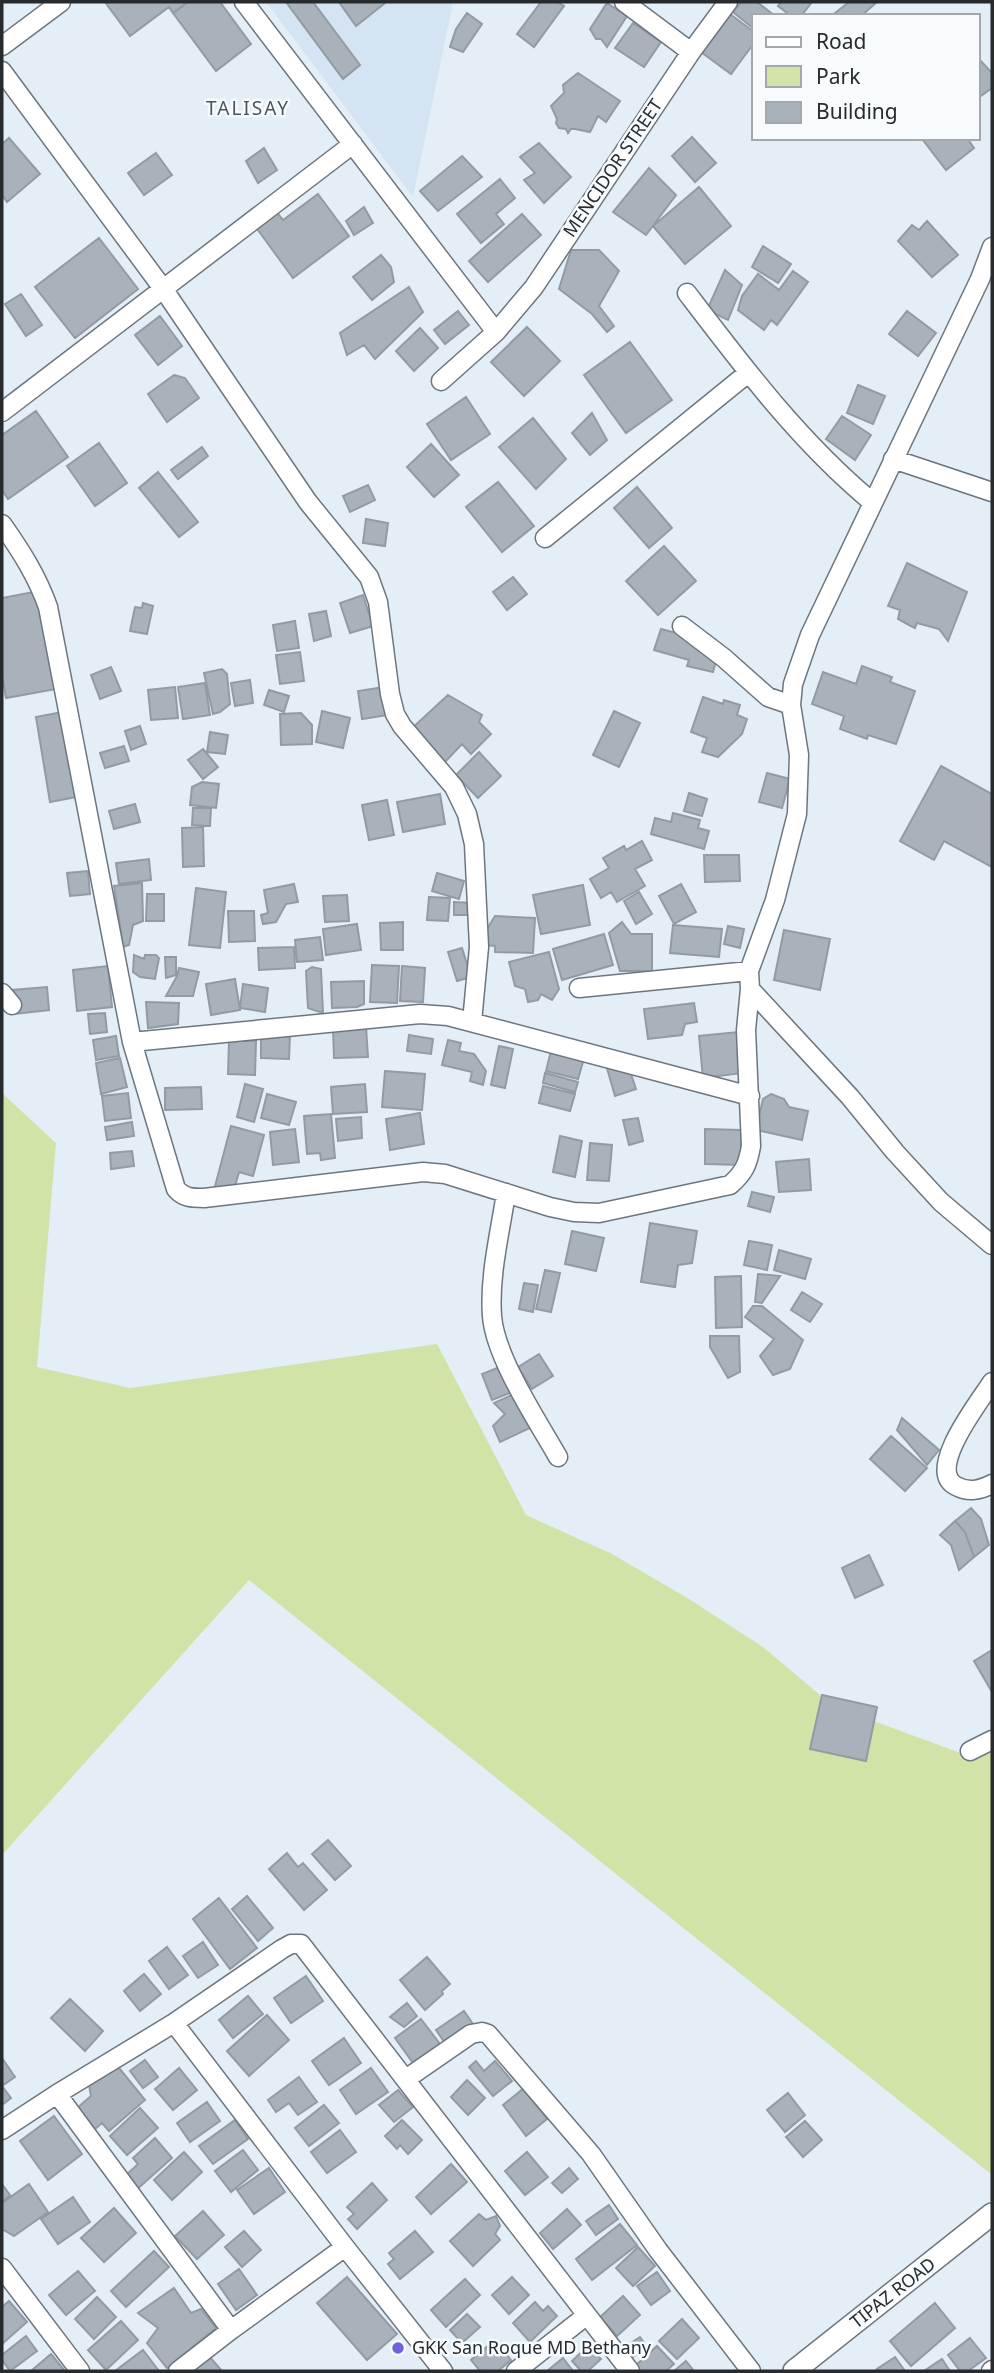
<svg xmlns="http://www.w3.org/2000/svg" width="994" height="2373" font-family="'Noto Sans',sans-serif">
<rect width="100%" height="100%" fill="#e4eef7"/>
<path fill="#d4e4f2" d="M266,2H453L413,197Z"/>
<path fill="#d2e3a7" d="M2,1093L56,1143L37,1367L130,1388L437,1344L526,1515L612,1554L689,1599L763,1647L833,1706L966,1755L992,1746V2175L249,1580L2,1855Z"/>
<path fill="#a9b2ba" stroke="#929ba3" stroke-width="2" d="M105,2H188L173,13L169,7L130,36Z
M188,2H220L251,44L216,71L173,13Z
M286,2H313L360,65L343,79Z
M339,2H385V3L356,26Z
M541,2H558L564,6L534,47L517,34Z
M741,2H757L775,16H754V29L733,12Z
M781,2H812L801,16H791L778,6Z
M849,2H877L861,16H838L835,13Z
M607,3L627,16L607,47L601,39H596L590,29Z
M467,13L482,24L463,52L450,47L456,29Z
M730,14L754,32V43L731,74L701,52Z
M633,23L661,42L644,67L615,48Z
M978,58L992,73V88L978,98Z
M578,73L620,101L606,122L598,116L590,132L575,129H571L568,133L566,129L559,128L556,123L557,119L551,106L564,93L563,85Z
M692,137L716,163L695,182L672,156Z
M9,138L40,174L7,202L2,195V144Z
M925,138H967L974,148L946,170L923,140Z
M539,143L571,177L544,203L524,180L535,173L520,157Z
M264,148L277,170L258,183L246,161Z
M156,153L172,175L144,195L128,173Z
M462,156L482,177L438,211L420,191Z
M649,168L676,195L646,235L613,212Z
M500,179L515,198L496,214L504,224L481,243L457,214Z
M699,187L731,226L685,264L653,226Z
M318,194L349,236L293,278L255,226L276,211L283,220Z
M364,207L373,223L354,235L346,221Z
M522,214L541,235L488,282L469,261Z
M927,221L958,255L932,277L898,241L912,225L919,230Z
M99,238L138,289L75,338L35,287Z
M763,246L791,264L778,283L752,267Z
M571,250H599L619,271L599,306L614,326L607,332L592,314L559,289Z
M381,255L391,267L394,282L372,300L353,277Z
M725,270L742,285L728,320L707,310Z
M793,271L808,282L777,325L771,320L764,330L738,310L742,296L758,274L779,290Z
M409,287L423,312L375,359L364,345L347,355L340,333Z
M21,294L42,325L26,336L5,304Z
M458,311L469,325L445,344L434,330Z
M907,311L936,333L918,356L889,334Z
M160,316L182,346L158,365L135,335Z
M527,327L560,361L524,396L491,362Z
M420,328L438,348L414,371L396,351Z
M630,342L672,400L626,433L584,375Z
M174,375L185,378L199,398L167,422L148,394Z
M858,385L885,396L873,424L847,413Z
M466,397L490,434L451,460L427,424Z
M36,411L68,457L8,499L2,490V435Z
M592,413L607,440L590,455L572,433Z
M842,416L871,435L855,460L826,439Z
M533,418L566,459L536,489L499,447Z
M99,443L127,483L95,506L67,466Z
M431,444L459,475L434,497L407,467Z
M202,447L208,456L178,479L171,470Z
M158,472L198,522L179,537L139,488Z
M498,482L534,526L502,552L466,507Z
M368,485L375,500L350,512L343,496Z
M637,487L672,528L649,548L614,508Z
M366,519L388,523L385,546L363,543Z
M664,546L696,581L658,615L626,581Z
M907,563L967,592L948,641L939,629L917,623L915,628L909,625L898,619L900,610L888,606Z
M513,577L527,594L507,610L493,592Z
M39,591L56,689L6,698L2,675V598Z
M363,595L373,626L350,633L340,603Z
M143,603L153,606L147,634L130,631L135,607L142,608Z
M326,611L331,636L314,641L309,614Z
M295,621L299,648L277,651L273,625Z
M661,629L691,637L717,657L713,672L687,666L689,660L654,650Z
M300,652L304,681L280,684L276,655Z
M862,666L892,677L890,682L915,691L896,744L868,735L867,739L840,729L844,716L812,704L823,672L856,684Z
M111,667L121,691L100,699L91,675Z
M222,669L227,674L230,704L220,712L213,714L204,673Z
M250,680L253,703L235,706L231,683Z
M205,683L210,715L183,719L178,687Z
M175,687L178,718L151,720L148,690Z
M385,687L388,715L362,719L358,691Z
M269,690L289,696L284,712L264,705Z
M448,695L482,715L479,722L491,734L471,754L462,744L443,764L410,730Z
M703,697L723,704L724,700L740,705L737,715L747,719L742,734L718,757L702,752L707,738L691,732Z
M68,711L82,796L50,802L36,717Z
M322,711L350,718L343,748L316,742Z
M614,711L640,723L619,767L593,755Z
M301,713L312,725V744L281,745L280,714Z
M140,726L146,744L131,750L125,731Z
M210,732L228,735L225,754L207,752Z
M124,746L129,761L105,768L100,753Z
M203,749L218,767L203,779L188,760Z
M479,752L501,776L478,798L456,775Z
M941,766L992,794V867L944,841L934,860L900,841Z
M767,773L790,779L782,808L759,802Z
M202,782L219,784L216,808L190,805L192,787Z
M689,793L707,799L702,816L684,811Z
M440,794L445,824L403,832L397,802Z
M387,800L394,835L369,840L362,805Z
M135,804L140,822L114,829L109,811Z
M193,808H211L210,826L192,825Z
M673,813L700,820L698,828L709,831L704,849L651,834L655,818L671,822Z
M203,827L204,866L183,867L182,828Z
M642,841L652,860L635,869L645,886L617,902L611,892L601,898L590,879L609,868L603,858L624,846L626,850Z
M704,855H739L740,881L705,882Z
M149,859L151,880L119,884L116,863Z
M88,871L90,894L70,896L67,873Z
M437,873L464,881L459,899L432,891Z
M142,883L143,921L133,925L129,945L123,947L114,886Z
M294,884L298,902L286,904L276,922L263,924L261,915L268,913L264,890Z
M681,884L696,912L674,924L659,896Z
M583,885L590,925L541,934L533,895Z
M196,888L226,892L220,948L189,945Z
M639,892L652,914L636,924L624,901Z
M147,894H164V921H146Z
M347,895L349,921L325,922L323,896Z
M429,897L450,898L448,921L427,920Z
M454,902L472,903L471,915H454Z
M228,911H254L255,941L229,942Z
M495,916L535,918L533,953L495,952V946L485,945L487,929Z
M403,922V950H381L380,923Z
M622,922L631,934H652V971H620L609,933Z
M357,924L361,950L326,955L323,929Z
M673,925L722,929L719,957L670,953Z
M728,926L744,929L740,948L724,944Z
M784,930L830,939L820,990L774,980Z
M604,934L613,965L562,980L553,949Z
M320,937L323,960L297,962L295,940Z
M294,947L295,968L259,970L258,948Z
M462,948L471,977L457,981L448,952Z
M549,952L559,989L552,1000L541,994L538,1000L528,1002L525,989L515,986L509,962Z
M134,955L144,959L145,955H156L159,958L155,979L140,977L133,972Z
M165,957H176V975L166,978Z
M372,965L399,966L397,1003L370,1002Z
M108,966L112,1007L77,1011L73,970Z
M402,966L425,968L423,1002L400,1001Z
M312,967L321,969L323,1013L308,1008L306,971Z
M179,968L199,972L193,996H166L177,976Z
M235,979L240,1010L211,1015L206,984Z
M364,981V1004L357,1007L332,1008L331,982Z
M243,984L268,988L265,1012L240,1008Z
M47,987L49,1010L15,1014L12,990Z
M146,1002L179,1003L178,1024L148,1028Z
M694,1003L697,1022L685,1024L682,1035L648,1039L644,1009Z
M105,1013L107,1032L90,1034L88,1014Z
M366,1027L368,1057L334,1058L333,1029Z
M738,1032L743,1073L703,1078L699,1036Z
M261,1034L290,1035L289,1059L261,1058Z
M409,1035L433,1039L431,1054L407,1051Z
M116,1036L119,1056L96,1060L93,1040Z
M448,1040L461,1043L459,1051L474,1054L486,1071L483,1085L470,1081L472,1072L442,1065Z
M229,1041H256L255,1075L228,1074Z
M499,1046L513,1049L505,1088L491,1085Z
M552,1047L585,1055L578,1079L546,1071Z
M120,1058L127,1087L101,1094L96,1063Z
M606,1065L630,1071L636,1089L615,1096Z
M385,1071L425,1074L422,1110L382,1107Z
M545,1073L578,1082L575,1092L543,1083Z
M245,1084L263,1089L254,1122L237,1117Z
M365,1084L367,1112L333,1114L331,1087Z
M543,1086L575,1094L570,1111L539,1103Z
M201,1087L202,1109L165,1110V1088Z
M128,1093L131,1118L105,1121L102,1096Z
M267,1094L296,1102L289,1125L261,1118Z
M771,1094L784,1099L789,1107L808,1111L802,1140L756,1130L763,1099Z
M420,1113L424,1144L390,1150L386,1119Z
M331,1114L335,1158L321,1160L320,1153L307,1154L304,1116Z
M361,1117L362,1138L338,1141L336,1119Z
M638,1118L643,1141L629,1145L623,1120Z
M132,1122L134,1136L107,1140L105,1127Z
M231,1126L264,1135L253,1176L239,1172L234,1190H214Z
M295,1129L299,1162L273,1165L270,1132Z
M705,1129L741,1130V1165L705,1164Z
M560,1136L582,1141L575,1177L553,1172Z
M590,1143L612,1145L609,1181L587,1180Z
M132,1151L134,1166L111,1169L110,1153Z
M809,1159L811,1190L779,1192L776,1162Z
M752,1192L774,1197L770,1212L748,1206Z
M650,1223L697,1231L692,1263L678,1265L675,1287L641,1282Z
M572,1231L604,1238L596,1271L565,1264Z
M749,1241L772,1245L767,1270L744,1265Z
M779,1250L811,1259L805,1279L774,1270Z
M545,1270L560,1273L551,1312L536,1309Z
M758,1274L780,1276L762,1303L755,1302Z
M741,1276L742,1327L716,1328L715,1277Z
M524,1283L538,1285L533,1312L519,1309Z
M802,1292L822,1304L810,1322L791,1310Z
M753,1306H762L803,1340L790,1369L773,1375L760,1356L774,1339L745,1317Z
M710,1336H739L740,1372L728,1378L710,1347Z
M539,1354L553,1376L532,1389L518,1367Z
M502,1366L512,1392L492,1400L482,1374Z
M516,1393L532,1427L500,1442L493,1426L505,1414L494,1403Z
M902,1418L939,1450L927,1465L897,1430Z
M891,1436L927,1468L905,1491L870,1459Z
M971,1508L981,1519L989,1545L974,1557L965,1532L955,1521Z
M955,1521L965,1532L974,1557L959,1570L951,1545L940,1535Z
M869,1555L883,1585L855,1598L842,1568Z
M992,1650V1692L974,1661Z
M822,1695L877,1707L866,1761L810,1749Z
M328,1840L351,1866L335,1880L312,1854Z
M287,1853L298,1867L303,1863L327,1890L304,1910L269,1869Z
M247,1896L273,1928L258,1941L232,1909Z
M219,1898L257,1948L230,1969L193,1919Z
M203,1942L218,1965L198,1978L183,1956Z
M167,1947L188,1975L169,1989L149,1961Z
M427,1957L450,1984L442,1991L443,1994L425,2010L400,1980Z
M144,1974L161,1994L140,2011L124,1991Z
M306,1976L323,2001L291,2023L274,1998Z
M248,1996L263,2014L233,2038L219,2020Z
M70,1999L103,2031L85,2051L51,2018Z
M407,2003L417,2016L404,2027L390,2017Z
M464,2011L473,2024L445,2043L436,2030Z
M267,2015L289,2040L249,2076L227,2051Z
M421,2019L440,2044L413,2063L395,2038Z
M344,2038L361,2063L329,2085L312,2061Z
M2,2058L15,2077L2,2086L11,2098L2,2105Z
M145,2060L158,2077L143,2088L130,2071Z
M476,2061L484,2071L495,2061L512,2081L493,2096L469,2067Z
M115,2063L145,2100L109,2131L102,2123L95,2129L77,2108L91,2096L89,2085Z
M179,2068L197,2090L173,2110L155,2089Z
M371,2068L388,2092L356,2114L340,2090Z
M299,2077L317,2102L298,2115L289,2103L276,2112L268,2100Z
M467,2080L485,2098L468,2115L451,2097Z
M524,2088L547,2119L526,2136L503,2105Z
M398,2090L413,2107L394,2122L379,2105Z
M788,2093L805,2115L785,2132L767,2110Z
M207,2102L220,2121L190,2142L177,2123Z
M324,2105L339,2123L309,2146L295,2128Z
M140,2108L158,2128L127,2155L110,2136Z
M54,2116L82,2154L48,2180L20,2141Z
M235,2120L248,2139L213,2164L199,2146Z
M402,2120L422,2140L408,2154L400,2145L397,2149L385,2136Z
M805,2121L822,2140L803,2157L786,2137Z
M340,2130L356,2152L327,2173L311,2152Z
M155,2138L172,2158L135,2191L123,2178L138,2164L133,2158Z
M243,2150L258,2170L231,2192L215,2171Z
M184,2152L202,2172L172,2200L154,2180Z
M527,2152L548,2177L525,2195L505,2171Z
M451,2164L467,2182L431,2214L416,2197Z
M269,2168L285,2192L254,2214L237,2190Z
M569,2168L578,2179L562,2193L552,2183Z
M372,2183L387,2200L357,2229L348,2219L354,2214L347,2207Z
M2,2184L10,2195L2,2202Z
M29,2184L48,2212L14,2236L2,2229V2203Z
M73,2197L90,2222L58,2244L41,2219Z
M609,2205L618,2219L596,2235L586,2221Z
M114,2208L136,2233L104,2262L81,2238Z
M567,2209L581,2225L553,2249L540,2233Z
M203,2211L224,2235L197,2259L175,2236Z
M479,2214L486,2220L496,2216L500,2226L495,2234L500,2240L473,2266L450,2241Z
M620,2224L637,2245L592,2280L576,2259Z
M244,2231L261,2250L242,2267L225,2247Z
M415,2231L433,2252L400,2279L388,2264L394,2259L389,2253Z
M638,2247L655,2266L633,2286L616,2268Z
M154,2251L169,2267L126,2307L111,2291Z
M239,2269L257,2295L236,2310L218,2284Z
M78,2271L95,2291L66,2315L49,2295Z
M657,2272L670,2291L651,2305L637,2286Z
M347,2277L397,2334L367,2360L317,2303Z
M512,2277L529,2295L509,2314L492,2295Z
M465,2279L480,2295L446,2327L431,2310Z
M174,2288L191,2313L201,2309L216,2328L167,2368L147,2343L158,2328L138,2313Z
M623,2296L640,2315L617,2336L600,2317Z
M97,2297L116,2317L94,2339L75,2319Z
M9,2301L27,2322L2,2344V2307Z
M535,2302L543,2311L548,2306L557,2316L530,2342L513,2323Z
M935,2303L955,2328L911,2366L890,2341Z
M467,2314L480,2327L462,2343L450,2330Z
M682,2319L699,2338L677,2359L659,2341Z
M121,2321L138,2340L106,2370L88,2350Z
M26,2336L37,2351L10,2371L2,2360V2355Z
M640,2337L647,2347L630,2359L623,2348Z
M970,2338L986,2358L968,2371H960L948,2355Z
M495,2340L511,2360L498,2371H480L471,2360Z
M588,2346L601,2359L588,2371H581L572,2361Z
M657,2346L674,2364L666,2371H639L634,2367Z
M143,2350L159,2371H115Z
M51,2354L65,2371H31Z
M208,2355L222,2371H188Z
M895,2357L905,2371H879L877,2369Z
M563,2358L573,2371H547Z
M942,2359L950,2371H924Z
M686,2361L694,2371H674Z"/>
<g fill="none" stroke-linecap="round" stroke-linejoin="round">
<defs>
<path id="minor" d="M244,2L496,332
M624,2L691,52
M2,46L61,2
M2,71L164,290L308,502L369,577L378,602L390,694L395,714L402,726L454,787L467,814L474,844L479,947L472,1022
M687,293C745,369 799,441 872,502
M441,381L496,332L534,287L691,52L728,2
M2,412L353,144
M893,459L992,492
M2,524C21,551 37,576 48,607L132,1042L176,1189C184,1198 192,1198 204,1198L423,1172L445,1174L550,1207L574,1212L599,1213L730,1185C744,1173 748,1164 751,1146L746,1030L750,989L749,971L775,900L797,814L799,755L791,705L793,684L810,635L980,279L992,247
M545,538L748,373
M682,626L724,658L768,697L791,705
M579,988L749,971
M750,989L850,1097L895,1152L941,1202L992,1245
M2,993L12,1005
M132,1042L420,1014L448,1016L750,1096
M506,1193C500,1233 489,1276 492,1316C495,1357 537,1420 558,1457
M992,1382C980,1401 925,1470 956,1486C969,1493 980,1490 992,1484
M970,1751L992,1740
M174,2023L345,2247L443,2371
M406,2079L471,2034L482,2032L488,2034L591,2154L658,2250L751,2371
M57,2094L231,2330
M2,2130L57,2094L174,2023L282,1949L291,1944H301L630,2371
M2,2268L80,2371
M178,2371L231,2330L345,2247
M516,2371L587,2315
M991,2371L992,2370"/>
<path id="tertiary" d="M794,2371L992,2214"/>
</defs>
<use href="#minor" stroke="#6d767e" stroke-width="21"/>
<use href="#tertiary" stroke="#6d767e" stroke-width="24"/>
<use href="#minor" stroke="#fff" stroke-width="18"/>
<use href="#tertiary" stroke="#fff" stroke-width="21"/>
</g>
<circle fill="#7162dc" stroke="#f7fbfe" stroke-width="2.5" cx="398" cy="2348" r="7"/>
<g text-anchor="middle" stroke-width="5" stroke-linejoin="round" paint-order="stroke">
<g font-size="18" fill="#272b2e" stroke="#f7fbfe">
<text transform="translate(613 168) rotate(-56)" y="6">MENCIDOR STREET</text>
<text transform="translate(893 2293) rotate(-38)" y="6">TIPAZ ROAD</text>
</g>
<g font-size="18" fill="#272b2e" stroke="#f7fbfe" text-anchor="start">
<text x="412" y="2354">GKK San Roque MD Bethany</text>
</g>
<g font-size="19" letter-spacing="2" fill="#4b545b" stroke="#f7fbfe">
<text x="248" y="115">TALISAY</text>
</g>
</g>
<rect width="994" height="2373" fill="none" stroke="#272b2e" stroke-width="7"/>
<rect x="752" y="14" width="228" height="126" fill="#f7fbfe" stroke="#a4a8ab" stroke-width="2"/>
<rect x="766" y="37" width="35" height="10" fill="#ffffff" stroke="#a4a8ab" stroke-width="2"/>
<text x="816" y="49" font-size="21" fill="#272b2e">Road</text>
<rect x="766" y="66" width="35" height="21" fill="#d2e3a7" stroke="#a4a8ab" stroke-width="2"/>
<text x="816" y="84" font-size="21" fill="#272b2e">Park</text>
<rect x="766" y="102" width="35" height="21" fill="#a9b2ba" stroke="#a4a8ab" stroke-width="2"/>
<text x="816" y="119" font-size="21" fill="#272b2e">Building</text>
</svg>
